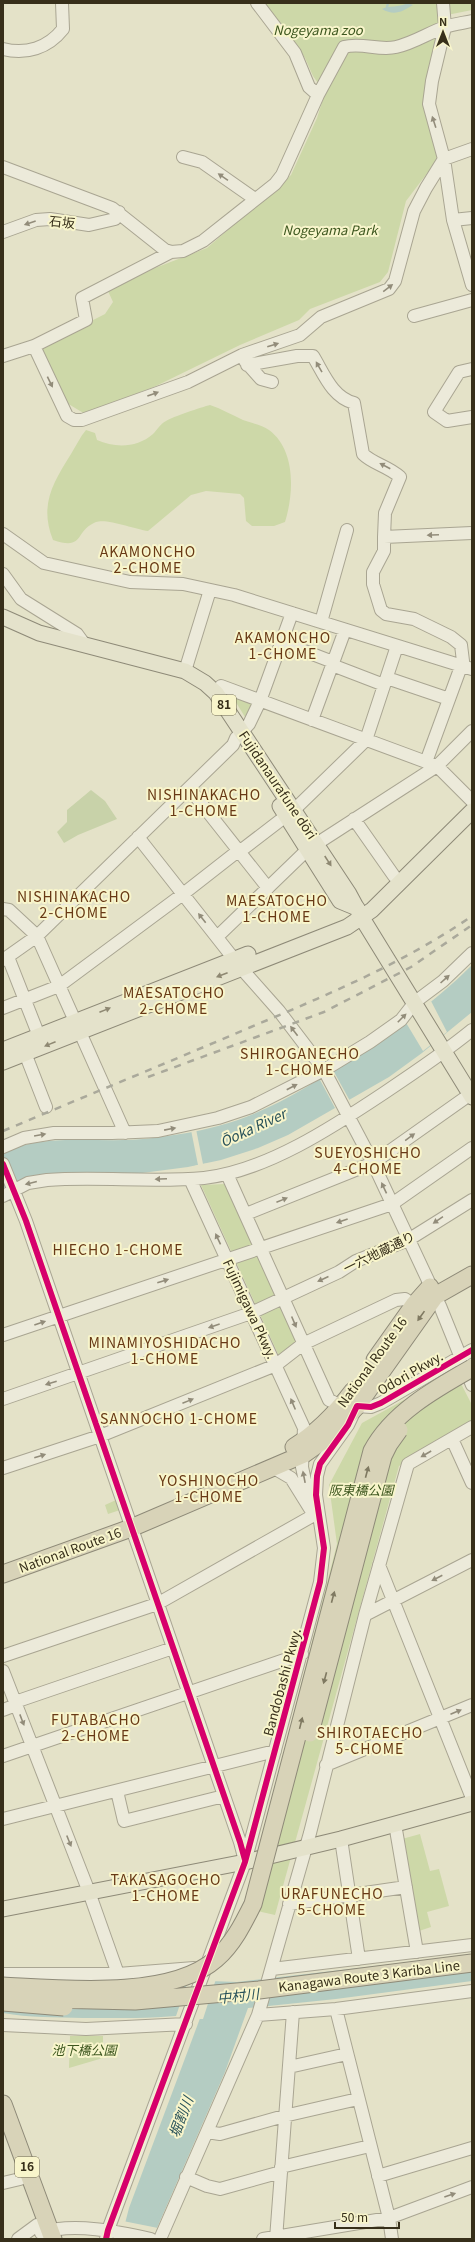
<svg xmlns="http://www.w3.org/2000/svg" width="475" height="2242" font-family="Georgia,'Noto Sans JP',serif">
<rect width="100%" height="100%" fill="#e4e2c8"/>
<path fill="#cdd8a8" d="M264,3H472V10L442,16L441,23L434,27L437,44L429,98L441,155L406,201L388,272L380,282L310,309L299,320L240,345L156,386L85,414L57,397L39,354L48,343L105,314L113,302L108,291L155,268L207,248L291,175L317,118L325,93L313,76L305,58Z
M210,405C222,409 232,415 243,420C251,423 262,425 269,430C296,450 294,493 285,522L274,526H252L246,521L244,498L240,494L206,491L191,495L148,531C135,529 106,518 96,522C74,531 85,551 53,540C39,505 53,483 71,454C76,446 80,437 86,430L95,433L97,440C115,448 137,448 153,434C157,430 160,424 166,421C172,417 202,407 210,405Z
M232,696L252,703L245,717Z
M225,1184L296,1341L279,1356L201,1185Z
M455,1372L472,1405V1420L399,1466L275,1915L244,1908L337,1544L329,1485L362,1423Z
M116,1500L120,1510L108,1514L105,1505Z
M420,1834L430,1871L439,1869L449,1906L427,1912L431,1927L419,1931L402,1839Z
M70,2036H103V2058L69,2068Z"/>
<path fill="#c8d2a9" d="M91,790L105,801L117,819L78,835L64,843L57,832L67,822V810Z"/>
<path fill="#b4ccc2" d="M408,3L413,5C402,12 394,16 382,9C390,5 398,8 408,3Z
M472,965V1012L422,1053L389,1077L288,1135L258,1148L221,1160L188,1167L142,1173L103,1175L3,1190V1153C15,1148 28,1143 41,1142C78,1137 115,1143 153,1138C174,1135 197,1132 218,1126C268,1113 313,1084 355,1056C397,1028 436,1001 472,965Z
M472,1955V1981L336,1999L248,2008L225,2072L157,2228L121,2239L129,2208L202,2013C162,2019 123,2018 83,2018C56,2017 29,2018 3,2013V1983L182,1980L237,1982Z"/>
<path fill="#e4e2c8" d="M431,1001L447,1032L423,1051L405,1021Z
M333,1070L350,1101L335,1108L319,1078Z
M196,1129L203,1164L219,1162L181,1170L198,1165L191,1130Z
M189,1978L216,1979L203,2019H198L199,2015L175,2019Z
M123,2221L158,2228L156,2239H119Z"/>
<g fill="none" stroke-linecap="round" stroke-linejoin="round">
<path stroke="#b4ccc2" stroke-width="2.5" d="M387,7L388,3"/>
<defs>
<path id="minor" d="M257,3L295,53L309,87L318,95
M443,3L445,27L432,81L429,104L444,159L453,220L472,285
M3,49C26,55 48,48 63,29L62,3
M183,157L202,162L255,199
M3,167L112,208L165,250L171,252L183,251L203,241L275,184L282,175L318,95L344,47C361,42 379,51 396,47C414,43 428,33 445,27C453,24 463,23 472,21
M453,220L472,218
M3,232L36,220L50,219L89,225L115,219L119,212
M414,316L472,300
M34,346L67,416L74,420H82L188,382L242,355L300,335L321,317L389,289L395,281L414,211L426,188L444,159L472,149
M3,356L34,346L86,320L82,298L171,252
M245,361L261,379L272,382
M247,365L297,356H313C324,374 332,397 354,403L363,454C373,464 388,466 400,477L385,513L384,537L472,533
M472,369L459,372L434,412L447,421L472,417
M3,534L44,563L130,582L183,584L234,595L472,669
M384,537V551L373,572V584L381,610L386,614L414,619L451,637L461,645L463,661L426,762
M3,574L21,599L77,634L85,645
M321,622L347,530
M281,642L333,662
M332,665L384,685
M185,671L210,590
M387,678L449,699
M221,686L437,766L472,801
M312,720L345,630
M189,788L268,888
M354,819L394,876
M138,837L241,968L279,1011L324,1070L373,1163L440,1306L472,1385
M239,852L295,809L366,740L397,646
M3,909L9,910L37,936L125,1133
M217,937L307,850L437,766L472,731
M8,957L39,1036
M3,960L37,936L233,745L236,738L249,724L260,701L292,613
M3,1008L59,986L183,894L238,851
M25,1053L46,1107
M3,1147L24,1138L54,1133H112L158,1131L218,1118L251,1107L324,1070L370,1042L401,1020L415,1002L443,981L472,953
M3,1164L26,1221L240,1842L245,1861
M227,1174L329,1400L342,1406
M190,1179L304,1428L302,1467L310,1504
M3,1196L28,1183L47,1180C99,1176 152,1183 204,1178C266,1171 333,1127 384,1093C414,1073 444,1053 472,1030
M246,1214L373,1163L472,1093
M3,1335L392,1204L472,1148
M3,1399L251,1313L339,1272L356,1261L408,1240L472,1200
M452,1439L472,1483
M3,1468L100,1436L276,1365L303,1344L396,1300L405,1299L414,1305
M379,1565L472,1798
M365,1615L472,1560
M3,1656L157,1604L314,1515L291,1478L274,1468
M3,1671L89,1892L118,1974
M15,1702L173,1648
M3,1710L16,1705
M3,1756L302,1654
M326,1765L472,1705
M117,1791L124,1821L224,1796
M3,1819L275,1751
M395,1824L417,1952
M341,1839L359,1959
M289,1904L406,1887
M272,1969L472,1945
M3,1974H118L194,1968
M336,2009L389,2218L392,2239
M258,2015L336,2009L472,1991
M3,2025L86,2029L186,2024
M289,2067L347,2054
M207,2132L220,2134L284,2116L358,2099
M281,2167L370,2146
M378,2176L472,2148
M186,2177L207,2186L220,2189L281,2172
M3,2183L20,2179
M41,2233C73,2222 119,2232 151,2239
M18,2239L37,2225
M106,2239L108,2230L245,1862L320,1582L324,1548L316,1495L317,1476L320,1464L348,1425L357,1406L371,1407L381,1403L472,1350
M160,2239L258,2015L310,1833L365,1615L408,1464L472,1427
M263,2239L389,2218L472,2187
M276,2239L293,2012"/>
<path id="major" d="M3,617L39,633L185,671L205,683L216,693L349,894L362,918L472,1097
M280,806L340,901L357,908
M3,1050L248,954
M3,1062L347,927L372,910L472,811
M3,1909L245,1862L341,1839L472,1803"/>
<path id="highway" d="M375,1360L414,1305L430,1287
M294,1447C317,1433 337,1412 353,1391
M3,1574L131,1528L304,1454L325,1439L357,1406L435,1296L472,1275
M3,2104L53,2239"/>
</defs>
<use href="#minor" stroke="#a9a592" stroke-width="14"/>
<use href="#major" stroke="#8e8a78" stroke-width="17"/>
<use href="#highway" stroke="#8e8a78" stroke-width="19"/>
<use href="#minor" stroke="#eceada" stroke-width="12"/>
<use href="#major" stroke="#e4e2cb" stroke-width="15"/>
<use href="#highway" stroke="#d8d3b8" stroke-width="17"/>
<path stroke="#aaa99b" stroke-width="2.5" stroke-dasharray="7 7" stroke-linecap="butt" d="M148,1077L324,1012L411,967L472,925
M3,1131C86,1096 169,1062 251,1027C327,995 404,963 472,916"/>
<defs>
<path id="highway-bridge" d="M310,1733L383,1456L389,1444L399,1430
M3,1986C61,1989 170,2000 216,1959C233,1944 243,1924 253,1904L372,1451C392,1413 435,1389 472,1368
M51,1999L135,2001L259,1990L472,1963
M3,2002L64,2007"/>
</defs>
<use href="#highway-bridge" stroke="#8e8a78" stroke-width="19" stroke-linecap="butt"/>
<use href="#highway-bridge" stroke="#d8d3b8" stroke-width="17"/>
<defs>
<path id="cycleway" d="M3,1164L26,1221L240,1842L245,1860
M106,2239L108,2230L245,1862L320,1582L324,1548L316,1495L317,1476L320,1464L348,1425L357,1406L371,1407L381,1403L472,1350"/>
</defs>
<use href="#cycleway" stroke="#f8f5cb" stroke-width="8"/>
<use href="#cycleway" stroke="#d6006c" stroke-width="6"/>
</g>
<defs><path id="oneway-solid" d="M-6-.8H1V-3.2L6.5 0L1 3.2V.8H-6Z"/></defs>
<g fill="#928c7a">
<use href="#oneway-solid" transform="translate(434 122) rotate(-108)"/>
<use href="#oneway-solid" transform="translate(223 177) rotate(-146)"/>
<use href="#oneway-solid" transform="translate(30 223) rotate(161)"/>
<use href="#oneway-solid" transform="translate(388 288) rotate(-37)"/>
<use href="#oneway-solid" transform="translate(273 345) rotate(-17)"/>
<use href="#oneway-solid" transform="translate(319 367) rotate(-120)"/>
<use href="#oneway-solid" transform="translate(50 382) rotate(64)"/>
<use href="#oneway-solid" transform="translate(153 394) rotate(-20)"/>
<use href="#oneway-solid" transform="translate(385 466) rotate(-152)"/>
<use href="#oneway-solid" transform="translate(433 535) rotate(178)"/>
<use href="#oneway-solid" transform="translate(202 918) rotate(-128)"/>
<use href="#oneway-solid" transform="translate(445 979) rotate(-42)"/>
<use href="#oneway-solid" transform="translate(402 1018) rotate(-45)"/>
<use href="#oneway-solid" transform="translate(294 1031) rotate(-127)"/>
<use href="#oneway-solid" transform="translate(292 1087) rotate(-28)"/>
<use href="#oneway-solid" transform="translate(170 1129) rotate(-11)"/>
<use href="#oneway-solid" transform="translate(40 1135) rotate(-10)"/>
<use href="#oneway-solid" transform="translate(410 1137) rotate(-36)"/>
<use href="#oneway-solid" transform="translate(161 1179) rotate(178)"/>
<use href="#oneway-solid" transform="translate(31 1183) rotate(166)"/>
<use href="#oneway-solid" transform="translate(384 1188) rotate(-115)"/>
<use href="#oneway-solid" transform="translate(282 1200) rotate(-22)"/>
<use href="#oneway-solid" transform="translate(438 1220) rotate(146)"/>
<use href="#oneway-solid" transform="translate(342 1221) rotate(161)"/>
<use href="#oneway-solid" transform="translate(218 1239) rotate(-115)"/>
<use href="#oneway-solid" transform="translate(323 1279) rotate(156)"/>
<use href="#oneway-solid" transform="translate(163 1281) rotate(-18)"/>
<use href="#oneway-solid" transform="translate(294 1322) rotate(67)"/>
<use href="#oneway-solid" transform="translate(40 1323) rotate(-19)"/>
<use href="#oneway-solid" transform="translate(214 1326) rotate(161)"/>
<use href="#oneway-solid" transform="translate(51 1383) rotate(162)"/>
<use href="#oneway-solid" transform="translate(188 1401) rotate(-22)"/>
<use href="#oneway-solid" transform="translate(293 1404) rotate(-113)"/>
<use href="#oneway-solid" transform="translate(426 1454) rotate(150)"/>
<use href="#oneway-solid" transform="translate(40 1456) rotate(-18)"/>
<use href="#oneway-solid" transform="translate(304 1477) rotate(-101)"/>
<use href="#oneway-solid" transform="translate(437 1578) rotate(153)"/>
<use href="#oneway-solid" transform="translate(456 1712) rotate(-23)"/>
<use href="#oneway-solid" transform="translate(22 1720) rotate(69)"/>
<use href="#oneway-solid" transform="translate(69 1841) rotate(68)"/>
<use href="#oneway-solid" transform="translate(450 2195) rotate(-19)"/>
</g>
<g fill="#8e8872">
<use href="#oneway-solid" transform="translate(328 861) rotate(57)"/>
<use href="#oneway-solid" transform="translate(222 975) rotate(159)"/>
<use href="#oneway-solid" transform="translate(105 1010) rotate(-22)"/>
<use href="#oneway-solid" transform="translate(50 1044) rotate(158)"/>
</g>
<g fill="#7f7961">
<use href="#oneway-solid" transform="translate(421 1316) rotate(125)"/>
<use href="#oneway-solid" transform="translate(367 1472) rotate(-75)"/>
<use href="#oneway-solid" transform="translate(333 1597) rotate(-75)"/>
<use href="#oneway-solid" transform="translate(325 1678) rotate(105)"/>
<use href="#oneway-solid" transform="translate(301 1723) rotate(-76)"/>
</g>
<g text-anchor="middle" stroke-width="4" stroke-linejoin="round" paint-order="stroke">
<g fill="#f8f5cb" stroke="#716a4f" stroke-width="1">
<rect x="212" y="695" width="24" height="20" rx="3"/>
<rect x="15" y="2157" width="24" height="20" rx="3"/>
</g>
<g font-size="12" font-weight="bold" fill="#372f1a">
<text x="224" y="709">81</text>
<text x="27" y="2171">16</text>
</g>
<g font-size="13" font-style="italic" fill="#3c561e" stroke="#f8f5cb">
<text x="318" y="35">Nogeyama zoo</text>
<text x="330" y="235">Nogeyama Park</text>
<text x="361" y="1495">阪東橋公園</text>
<text x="84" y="2055">池下橋公園</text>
</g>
<g font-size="13" fill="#372f1a" stroke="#f8f5cb">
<text transform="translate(62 222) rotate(6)" y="5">石坂</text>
<text transform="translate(278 785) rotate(56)" y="5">Fujidanaurafune dōri</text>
<text transform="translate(379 1252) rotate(-26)" y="5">一六地蔵通り</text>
<text transform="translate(250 1309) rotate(65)" y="5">Fujimigawa Pkwy.</text>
<text transform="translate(372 1362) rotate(-54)" y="5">National Route 16</text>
<text transform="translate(410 1373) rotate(-30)" y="5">Odori Pkwy.</text>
<text transform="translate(70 1550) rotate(-20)" y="5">National Route 16</text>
<text transform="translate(282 1682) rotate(-75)" y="5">Bandobashi Pkwy.</text>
<text transform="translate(369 1976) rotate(-7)" y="5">Kanagawa Route 3 Kariba Line</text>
</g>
<g font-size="14" letter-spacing="1" fill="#683915" stroke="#f8f5cb">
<text x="148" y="557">AKAMONCHO<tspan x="148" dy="16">2-CHOME</tspan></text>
<text x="283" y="643">AKAMONCHO<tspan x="283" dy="16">1-CHOME</tspan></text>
<text x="204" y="800">NISHINAKACHO<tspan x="204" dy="16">1-CHOME</tspan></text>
<text x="74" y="902">NISHINAKACHO<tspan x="74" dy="16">2-CHOME</tspan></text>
<text x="277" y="906">MAESATOCHO<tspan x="277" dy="16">1-CHOME</tspan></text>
<text x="174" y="998">MAESATOCHO<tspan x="174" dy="16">2-CHOME</tspan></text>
<text x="300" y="1059">SHIROGANECHO<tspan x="300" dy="16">1-CHOME</tspan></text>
<text x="368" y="1158">SUEYOSHICHO<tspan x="368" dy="16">4-CHOME</tspan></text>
<text x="118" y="1255">HIECHO 1-CHOME</text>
<text x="165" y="1348">MINAMIYOSHIDACHO<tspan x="165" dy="16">1-CHOME</tspan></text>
<text x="179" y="1424">SANNOCHO 1-CHOME</text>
<text x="209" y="1486">YOSHINOCHO<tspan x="209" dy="16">1-CHOME</tspan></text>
<text x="96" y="1725">FUTABACHO<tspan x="96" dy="16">2-CHOME</tspan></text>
<text x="370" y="1738">SHIROTAECHO<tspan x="370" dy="16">5-CHOME</tspan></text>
<text x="166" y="1885">TAKASAGOCHO<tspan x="166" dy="16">1-CHOME</tspan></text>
<text x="332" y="1899">URAFUNECHO<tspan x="332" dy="16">5-CHOME</tspan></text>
</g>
<g font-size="14" font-style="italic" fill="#275159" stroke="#f8f5cb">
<text transform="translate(253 1128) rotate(-25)" y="5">Ōoka River</text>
<text transform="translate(238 1996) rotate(-6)" y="5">中村川</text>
<text transform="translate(181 2117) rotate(-69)" y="5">堀割川</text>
</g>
</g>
<rect width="475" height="2242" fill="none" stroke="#372f1a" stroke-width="8"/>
<g transform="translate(443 32)" stroke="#f8f5cb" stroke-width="3" paint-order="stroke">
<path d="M0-3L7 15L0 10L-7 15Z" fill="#372f1a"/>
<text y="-6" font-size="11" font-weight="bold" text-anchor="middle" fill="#372f1a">N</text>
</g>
<path d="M335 2222v6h64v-6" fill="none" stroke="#372f1a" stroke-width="2"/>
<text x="341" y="2222" font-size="12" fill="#372f1a" stroke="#f8f5cb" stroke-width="3" paint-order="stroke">50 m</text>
</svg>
